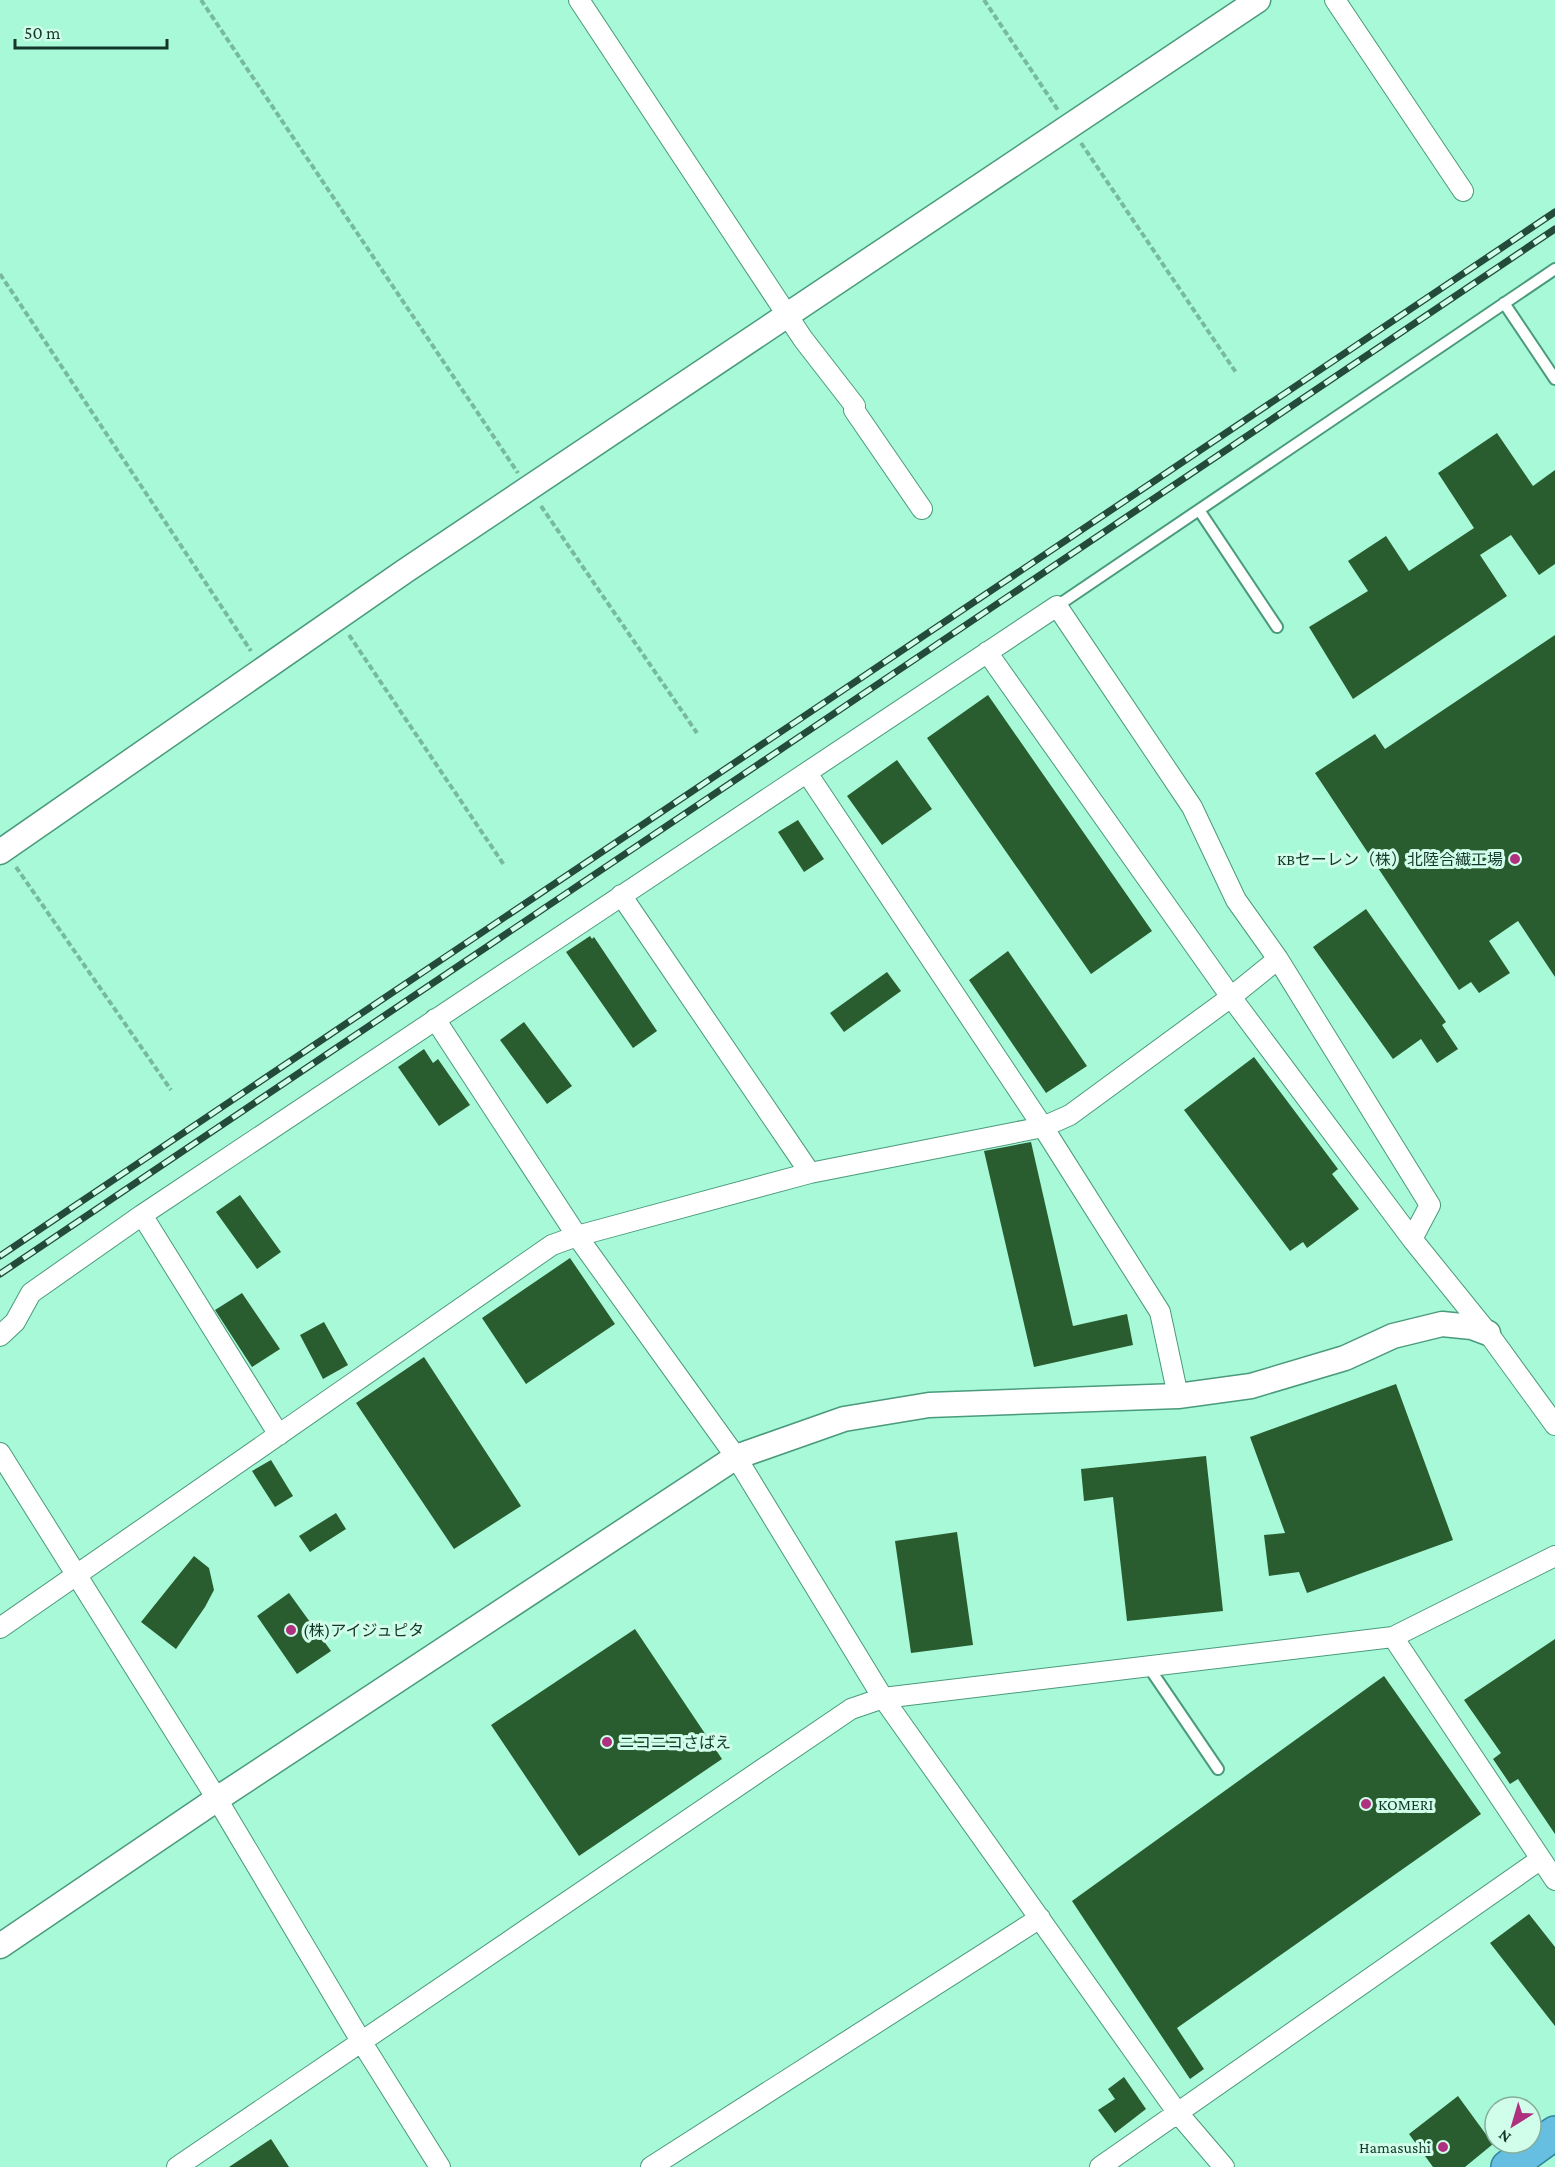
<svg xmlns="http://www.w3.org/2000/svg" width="1555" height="2167" font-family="'Crimson Pro','Noto Sans JP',serif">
<rect width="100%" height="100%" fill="#a8f9d7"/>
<path fill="#295d30" d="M1497,433L1533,486L1555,470V564L1539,575L1511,535L1480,555L1507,596L1353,699L1309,627L1368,591L1348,561L1386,536L1409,571L1474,528L1438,473Z
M1555,635V977L1518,921L1489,941L1510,973L1479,993L1471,982L1459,990L1315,773L1375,734L1385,749Z
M988,695L1152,931L1091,974L927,738Z
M897,760L932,809L882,845L847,796Z
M798,820L824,859L804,872L778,832Z
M1366,909L1446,1022L1442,1025L1458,1049L1437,1063L1421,1039L1393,1059L1313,947Z
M590,936L592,939L594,937L657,1031L633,1048L566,952Z
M1008,951L1087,1066L1046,1093L969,980Z
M887,972L901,991L844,1032L830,1013Z
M524,1022L572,1086L547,1104L500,1040Z
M424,1049L433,1063L438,1059L470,1105L439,1126L398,1067Z
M1254,1057L1338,1169L1332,1174L1359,1209L1307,1248L1303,1242L1290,1251L1184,1110Z
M1031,1142L1073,1326L1127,1314L1133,1345L1034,1367L984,1151Z
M240,1195L281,1252L257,1269L216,1212Z
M570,1258L615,1324L526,1384L482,1318Z
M242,1293L280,1349L252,1367L215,1310Z
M324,1322L348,1365L323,1379L300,1335Z
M424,1357L521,1506L454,1549L356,1403Z
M1396,1384L1453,1540L1307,1593L1299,1572L1269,1576L1264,1535L1285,1533L1250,1437Z
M1206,1456L1223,1611L1127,1621L1113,1497L1084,1501L1081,1469Z
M271,1460L293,1496L275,1507L252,1471Z
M336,1513L346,1529L310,1552L299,1536Z
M957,1532L973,1645L911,1653L895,1541Z
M194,1556L209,1568L214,1590L205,1607L176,1649L141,1622Z
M289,1593L331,1651L297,1674L257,1616Z
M635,1629L722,1759L579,1856L491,1725Z
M1555,1639V1834L1518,1779L1510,1784L1493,1759L1501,1753L1464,1700Z
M1384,1676L1481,1814L1177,2028L1204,2069L1190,2079L1072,1901Z
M1529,1914L1555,1947V2026L1490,1943Z
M1124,2077L1146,2109L1115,2133L1098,2110L1115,2099L1108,2089Z
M1458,2096L1493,2144L1465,2167H1433L1409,2134Z
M271,2139L289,2167H229Z"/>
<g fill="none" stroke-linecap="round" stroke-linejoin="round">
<defs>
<path id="service" d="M1504,303L1555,379
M1199,510L1277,627
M1057,606L1555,269
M1148,1666L1218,1769"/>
<path id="minor" d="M579,0L803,339L855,406L854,410L922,509
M1335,0L1463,191
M987,652L1231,997L1412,1239L1488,1333L1555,1425
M807,773L1043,1127L1160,1312L1178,1396
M621,895L810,1173
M435,1019L577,1236L736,1457L883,1698L1177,2112L1224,2167
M142,1215L279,1435
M0,1336L15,1322L31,1293L142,1215L1057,606L1192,807L1236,900L1278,959L1430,1205L1412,1239
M0,1453L217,1799L361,2041L440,2167
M0,1628L552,1245L577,1236L810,1173L1043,1127L1070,1115L1231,997L1278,959
M1393,1637L1555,1880
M177,2167L851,1709L883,1698L1393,1637L1555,1556
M651,2167L1040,1918
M1100,2167L1541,1859"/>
<path id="tertiary" d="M0,852L405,571L1258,0
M0,1946L217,1799L736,1457L844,1419L929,1405L1178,1396L1251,1386L1345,1358L1393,1336L1442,1324L1472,1327L1488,1333"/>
<path id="trunk" d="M1508,2167L1555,2133"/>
</defs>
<use href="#service" stroke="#4a9a7c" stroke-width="14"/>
<use href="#minor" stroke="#4a9a7c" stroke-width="22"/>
<use href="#tertiary" stroke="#4a9a7c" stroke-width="27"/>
<use href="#trunk" stroke="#30859b" stroke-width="36"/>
<path stroke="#78ba9f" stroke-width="4" stroke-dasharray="6 3" stroke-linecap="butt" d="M201,0L518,473
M984,0L1058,110
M1081,143L1237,374
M0,274L251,651
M541,506L697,733
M349,635L504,865
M16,867L171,1090"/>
<use href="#service" stroke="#fff" stroke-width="10"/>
<use href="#minor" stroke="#fff" stroke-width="20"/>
<use href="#tertiary" stroke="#fff" stroke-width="24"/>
<use href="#trunk" stroke="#66bfe0" stroke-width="33"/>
<defs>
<path id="rail" d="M0,1256L1555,212
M0,1274L1555,229"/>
</defs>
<use href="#rail" stroke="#244a3c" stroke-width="7"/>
<use href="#rail" stroke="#d0feea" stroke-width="4.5" stroke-dasharray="14" stroke-linecap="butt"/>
</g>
<g fill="#ae307f" stroke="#d0feea" stroke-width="2">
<circle cx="1515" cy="859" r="6"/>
<circle cx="291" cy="1630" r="6"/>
<circle cx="607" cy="1742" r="6"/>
<circle cx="1366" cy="1804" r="6"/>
<circle cx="1443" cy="2147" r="6"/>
</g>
<g text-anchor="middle" stroke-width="6" stroke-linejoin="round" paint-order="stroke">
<g font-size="16" fill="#15362a" stroke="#d0feea" text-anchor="start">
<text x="1503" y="865" text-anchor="end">KBセーレン（株）北陸合繊工場</text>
<text x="303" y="1636">(株)アイジュピタ</text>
<text x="619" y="1748">ニコニコさばえ</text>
<text x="1378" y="1810">KOMERI</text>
<text x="1431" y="2153" text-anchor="end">Hamasushi</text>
</g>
</g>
<g transform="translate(1513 2125) rotate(217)"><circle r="28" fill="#d0feea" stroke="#85ae9d" stroke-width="1.5"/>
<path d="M0-4.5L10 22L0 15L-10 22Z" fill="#ae307f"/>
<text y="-9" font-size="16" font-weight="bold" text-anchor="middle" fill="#15362a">N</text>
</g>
<path d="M15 39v9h152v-9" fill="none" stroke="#15362a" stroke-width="3"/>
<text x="24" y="39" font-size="18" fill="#15362a" stroke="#d0feea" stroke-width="4.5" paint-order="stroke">50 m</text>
</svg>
